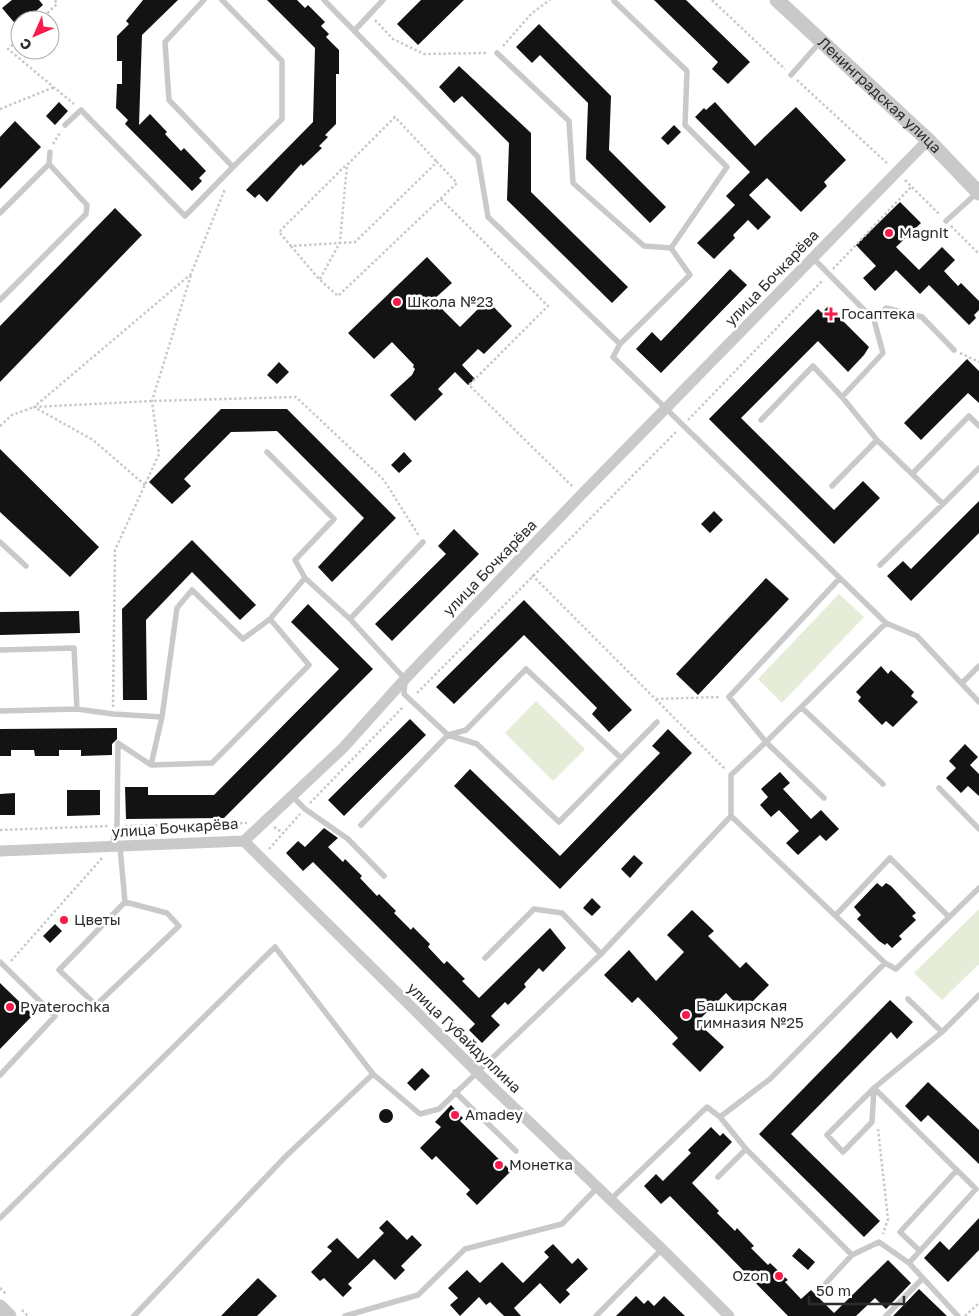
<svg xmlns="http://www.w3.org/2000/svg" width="979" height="1316" font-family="'Golos Text',sans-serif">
<rect width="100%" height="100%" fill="#fff"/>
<path fill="#e5ecd7" d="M839,594L864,617L782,703L758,679Z
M536,701L585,749L553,781L505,733Z
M979,909V964L942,1000L914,973Z"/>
<path fill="#131313" d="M12,0H39L43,5L26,20H20L18,27L2,8Z
M143,0H178L142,35L139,125L150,114L167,132L165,134L181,151L184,148L206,171L199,178L202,181L192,191L125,124L128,120L116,108L117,84H122V61H117V36L129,24L126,21Z
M267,0H297L305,8L308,5L325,22L321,26L329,34L326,37L339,50V74H336V124L325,135L328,137L319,146L322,148L303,166L301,164L267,202L259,194L255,198L246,190L313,122L315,48Z
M421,0H464L418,45L397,24Z
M654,0H686L750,62L728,84L712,69L718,62Z
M539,24L611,96L609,150L666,207L650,223L586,159L588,103L540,55L532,63L516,47Z
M459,66L531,133V192L628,287L612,303L507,200L509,143L462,96L454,103L439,87Z
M59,102L68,111L55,125L46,116Z
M715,102L755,146L796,107L846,160L824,182L827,186L801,212L767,178L749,195L771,217L758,230L748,220L733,235L735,238L714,259L697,243L735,205L726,196L750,172L695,117L704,108L706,110Z
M15,121L41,147L0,189V137Z
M674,125L681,132L668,145L661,138Z
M900,202L921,223L896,247L919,270L942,247L955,260L944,271L958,286L961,283L979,301V310L974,315L976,318L969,325L929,285L920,294L896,270L875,291L863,278L876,266L856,245Z
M115,208L142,235L0,382V326Z
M427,257L452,283L433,300L460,327L487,300L512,326L484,354L478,349L462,365L475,379L468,385L455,372L438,389L443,394L415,421L390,395L412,375L415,369L413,367L414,365L392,342L374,359L348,333Z
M730,269L747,285L661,373L636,349L652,332L661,341Z
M828,306L869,347L864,355L848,372L818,341L741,418L834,510L863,481L880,498L834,544L709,419L818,309L822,313Z
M967,359L979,371V403L968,393L921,440L904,423Z
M279,362L289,372L277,384L267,375Z
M221,409H287L396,518L332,582L318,567L364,518L277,431L231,432L184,479L191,486L172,504L149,482Z
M0,449L99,547L70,577L0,512Z
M404,452L412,461L399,473L391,465Z
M979,501V533L911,601L887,576L903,561L911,569Z
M714,511L723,520L710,533L701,524Z
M454,529L479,554L392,641L375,624L446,554L438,546Z
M192,540L256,605L240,620L192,572L146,620L147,700H123L122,609Z
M766,578L789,599L698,695L676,674Z
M524,600L632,710L609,732L592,714L597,708L524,635L454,704L436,687Z
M308,604L373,669L224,818L126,819L125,787H148V795H214L339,669L291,622Z
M79,611L80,633L0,635V612Z
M881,666L888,674L891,670L907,685L914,692L911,696L918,702L893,727L886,721L882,725L858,701L861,697L856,692Z
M410,719L426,735L344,816L328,800Z
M117,728V739L112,744V755L81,756V750H59V756H35L34,750H11V756H0V729Z
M668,729L692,753L560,889L454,786L470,769L560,856L660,753L652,746Z
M965,744L978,757L970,765L979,774V796L968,786L961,793L946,778L956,768L949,761Z
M780,772L790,783L783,789L811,819L821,810L839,829L826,841L820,835L798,855L786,843L799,831L779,810L771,817L760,805L768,797L761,789Z
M67,790H100V815L67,816Z
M15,793V815H0V794Z
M324,828L338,838L328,847L343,862L345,859L362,876L360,878L377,896L379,894L396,911L394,913L411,930L413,927L430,944L428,947L444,964L447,961L465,979L462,981L479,998L550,928L566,948L543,972L539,968L524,984L526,987L508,1005L505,1002L491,1016L500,1025L482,1043L469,1030L475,1024L313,862L303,871L286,853L298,841L305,847Z
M634,855L643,863L630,878L621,869Z
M877,883L882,887L886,883L891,886L916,913L912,916L916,920L899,936L902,939L892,948L887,943L885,945L879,941L857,919L861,915L854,907Z
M592,898L601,907L592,916L583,908Z
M692,910L714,931L708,936L740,968L746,962L769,985L743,1011L726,993L697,1022L724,1047L700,1072L672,1044L678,1038L638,997L632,1003L604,975L629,950L656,981L684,952L667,935Z
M55,924L62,931L50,943L43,936Z
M0,983L33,1015L0,1049Z
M890,1000L913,1022L897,1039L891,1032L791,1134L880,1221L864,1237L759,1134Z
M422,1068L430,1076L415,1091L407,1083Z
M928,1082L979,1130V1164L928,1115L921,1122L905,1106Z
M451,1105L463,1118L460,1121L511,1171L477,1205L466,1194L470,1190L436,1156L432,1160L420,1148L441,1127L435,1122Z
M379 1116a7 7 0 1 1 14 0a7 7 0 1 1-14 0Z
M711,1127L720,1136L723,1133L732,1142L692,1183L719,1211L717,1213L735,1231L737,1228L754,1246L751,1248L768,1265L770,1263L788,1280L785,1282L801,1299L811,1290L834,1313L888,1260L911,1283L886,1309L875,1298L856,1316H788L670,1196L661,1204L644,1186L656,1174L663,1181L691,1153L688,1150Z
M979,1218V1250L948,1282L924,1258L940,1241L949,1250Z
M387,1220L407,1240L412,1235L422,1245L401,1266L405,1270L395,1280L374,1259L348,1284L352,1288L343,1297L324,1278L320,1281L311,1272L332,1251L327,1247L337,1238L358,1259L384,1233L379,1228Z
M553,1244L572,1264L578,1258L588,1269L566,1290L570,1294L560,1304L540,1283L514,1308L521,1316H504L490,1302L486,1305L479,1297L460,1316L450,1305L458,1298L448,1288L467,1270L480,1283L502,1262L523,1283L549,1257L544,1252Z
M799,1248L815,1262L808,1270L792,1256Z
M258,1278L277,1296L257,1316H221Z
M919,1289L947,1316H893Z
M636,1296L644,1304L648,1300L654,1306L664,1296L685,1316H616Z"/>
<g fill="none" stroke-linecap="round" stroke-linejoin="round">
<path stroke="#c9c9c9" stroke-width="2.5" stroke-dasharray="2.5 2.5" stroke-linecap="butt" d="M712,0L785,69
M40,20L57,4L55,0
M375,20L393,39L424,54L488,53
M20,38L8,49L74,104
M503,46L532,13L550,0
M797,80L888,164
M0,109L52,88L55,89
M53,144L61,131
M905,180L940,215
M441,199L548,306L469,385L573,487
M951,226L979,254
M291,246L319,279L338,296L457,183L437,162L355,242L291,246L279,232L345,166
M833,269L911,187
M320,279L340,242L347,165L395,117L437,162
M960,353L979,362
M688,420L823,280
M0,426L12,415L34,407L152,401L296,397L384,480L419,536
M145,485L93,440L34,407L191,274L225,189
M532,575L725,769
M417,693L677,431
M656,699L720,697
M113,707L115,550L159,454L152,401L191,275
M310,803L404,706
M125,826L247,823
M274,827L283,833
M0,830L109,826
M269,849L300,814
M11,961L102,858
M878,1129L888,1219L883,1234
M0,1288L6,1294
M22,1310L28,1316
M965,1316L979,1303"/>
<path stroke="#c9c9c9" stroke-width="5.5" d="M222,0L282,61V119L233,167
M324,0L478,157L488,217L620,344L613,357L886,623L917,636L979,702
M614,1L687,71L685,125L727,167L671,248L690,275L620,344
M354,31L383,0
M497,53L569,121L573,183L644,246L671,248
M791,75L821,41
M65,125L81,110L185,216L233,167L169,100L165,42L204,0
M0,213L49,164L50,152
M946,221L978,192
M813,258L874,320L886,308L922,317L954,350
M0,300L86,214L87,205L49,164
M842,397L877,440L943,504L880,565
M761,420L813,366L842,397L883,353L874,320
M267,452L334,519L295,560L305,578L350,619
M912,474L969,416L979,426
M832,486L877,440
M943,504L979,468
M0,542L26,566
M840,578L729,697L766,742L886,623
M270,619L243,639L192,590L177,608L162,717L151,765L212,763L309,665L270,619L305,578
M0,650L74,648L77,709
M962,683L979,666
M802,708L883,784
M0,711L77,709L113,714L162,717
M448,735L477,744L559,822L657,722
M448,735L466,730L526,669L621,758
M939,788L979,829
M292,796L305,809L348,839L384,876
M731,816V775L766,742L824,798
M361,825L448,735L404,694L405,679L350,619L423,542
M120,847L125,902L167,913L179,926L96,1005L59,970L125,902
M111,848L117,826L118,743L151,765
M836,915L890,858L949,917
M485,958L534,909L562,913L601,954
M0,962L55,1016L0,1075
M908,999L942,1032
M874,1088L976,1189L909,1263L958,1316
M874,1088L872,1122L843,1152L827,1135L874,1088L942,1032L979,995
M455,1092L516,1151
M746,1149L852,1255L879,1242L909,1263
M718,1177L746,1149L720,1117L770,1079L885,963
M610,1200L707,1107L720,1117
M0,1218L275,947L373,1074
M920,1251L900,1232L957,1170
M826,1283L852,1255
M134,1316L285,1157L373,1074L420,1114L439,1109L601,954L731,816L885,963L896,969L979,888
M345,1316L418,1295L465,1249L562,1224L597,1188
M596,1316L662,1249
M886,1316L923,1278"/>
<path stroke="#c9c9c9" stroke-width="11" d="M244,841L476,1071L662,1249L729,1316
M0,851L244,841L343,748L405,679L581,495L928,140"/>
<g stroke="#c9c9c9" stroke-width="15">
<path id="s1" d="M777,0L928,140L979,193"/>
<path d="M0,1307L9,1316"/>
</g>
</g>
<g fill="#f61b4b" stroke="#fff" stroke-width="2">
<circle cx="889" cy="233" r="5"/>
<circle cx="397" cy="302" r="5"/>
<path d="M828.5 306.5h5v5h5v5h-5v5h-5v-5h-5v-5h5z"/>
<circle cx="64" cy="920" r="5"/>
<circle cx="10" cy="1007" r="5"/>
<circle cx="686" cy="1015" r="5"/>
<circle cx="455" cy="1115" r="5"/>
<circle cx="499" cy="1165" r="5"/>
<circle cx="779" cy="1276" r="5"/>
</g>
<g text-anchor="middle" stroke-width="5" stroke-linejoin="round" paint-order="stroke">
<g font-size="15" fill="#2c2c2c" stroke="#fff">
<text dy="5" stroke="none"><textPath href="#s1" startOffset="140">Ленинградская улица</textPath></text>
<text transform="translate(772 278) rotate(-46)" y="5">улица Бочкарёва</text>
<text transform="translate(490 568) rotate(-46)" y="5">улица Бочкарёва</text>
<text transform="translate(175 828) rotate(-4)" y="5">улица Бочкарёва</text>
<text transform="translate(464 1038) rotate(44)" y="5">улица Губайдуллина</text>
</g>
<g font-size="15" fill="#2c2c2c" stroke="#fff" text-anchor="start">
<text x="899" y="238">Magnit</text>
<text x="407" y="307">Школа №23</text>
<text x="841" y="319">Госаптека</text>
<text x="74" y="925">Цветы</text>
<text x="696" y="1011">Башкирская<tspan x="696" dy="17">гимназия №25</tspan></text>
<text x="20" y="1012">Pyaterochka</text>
<text x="465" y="1120">Amadey</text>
<text x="509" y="1170">Монетка</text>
<text x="769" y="1281" text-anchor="end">Ozon</text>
</g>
</g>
<g transform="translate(35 35) rotate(225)"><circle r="24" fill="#ffffff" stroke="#ababab"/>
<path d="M0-4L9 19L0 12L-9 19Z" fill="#f61b4b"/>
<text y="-8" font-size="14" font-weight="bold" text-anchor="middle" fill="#2c2c2c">С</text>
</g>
<path d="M809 1296v8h95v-8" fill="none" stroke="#2c2c2c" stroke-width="2.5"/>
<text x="816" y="1296" font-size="15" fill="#2c2c2c" stroke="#ffffff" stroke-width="4" paint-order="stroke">50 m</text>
</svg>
